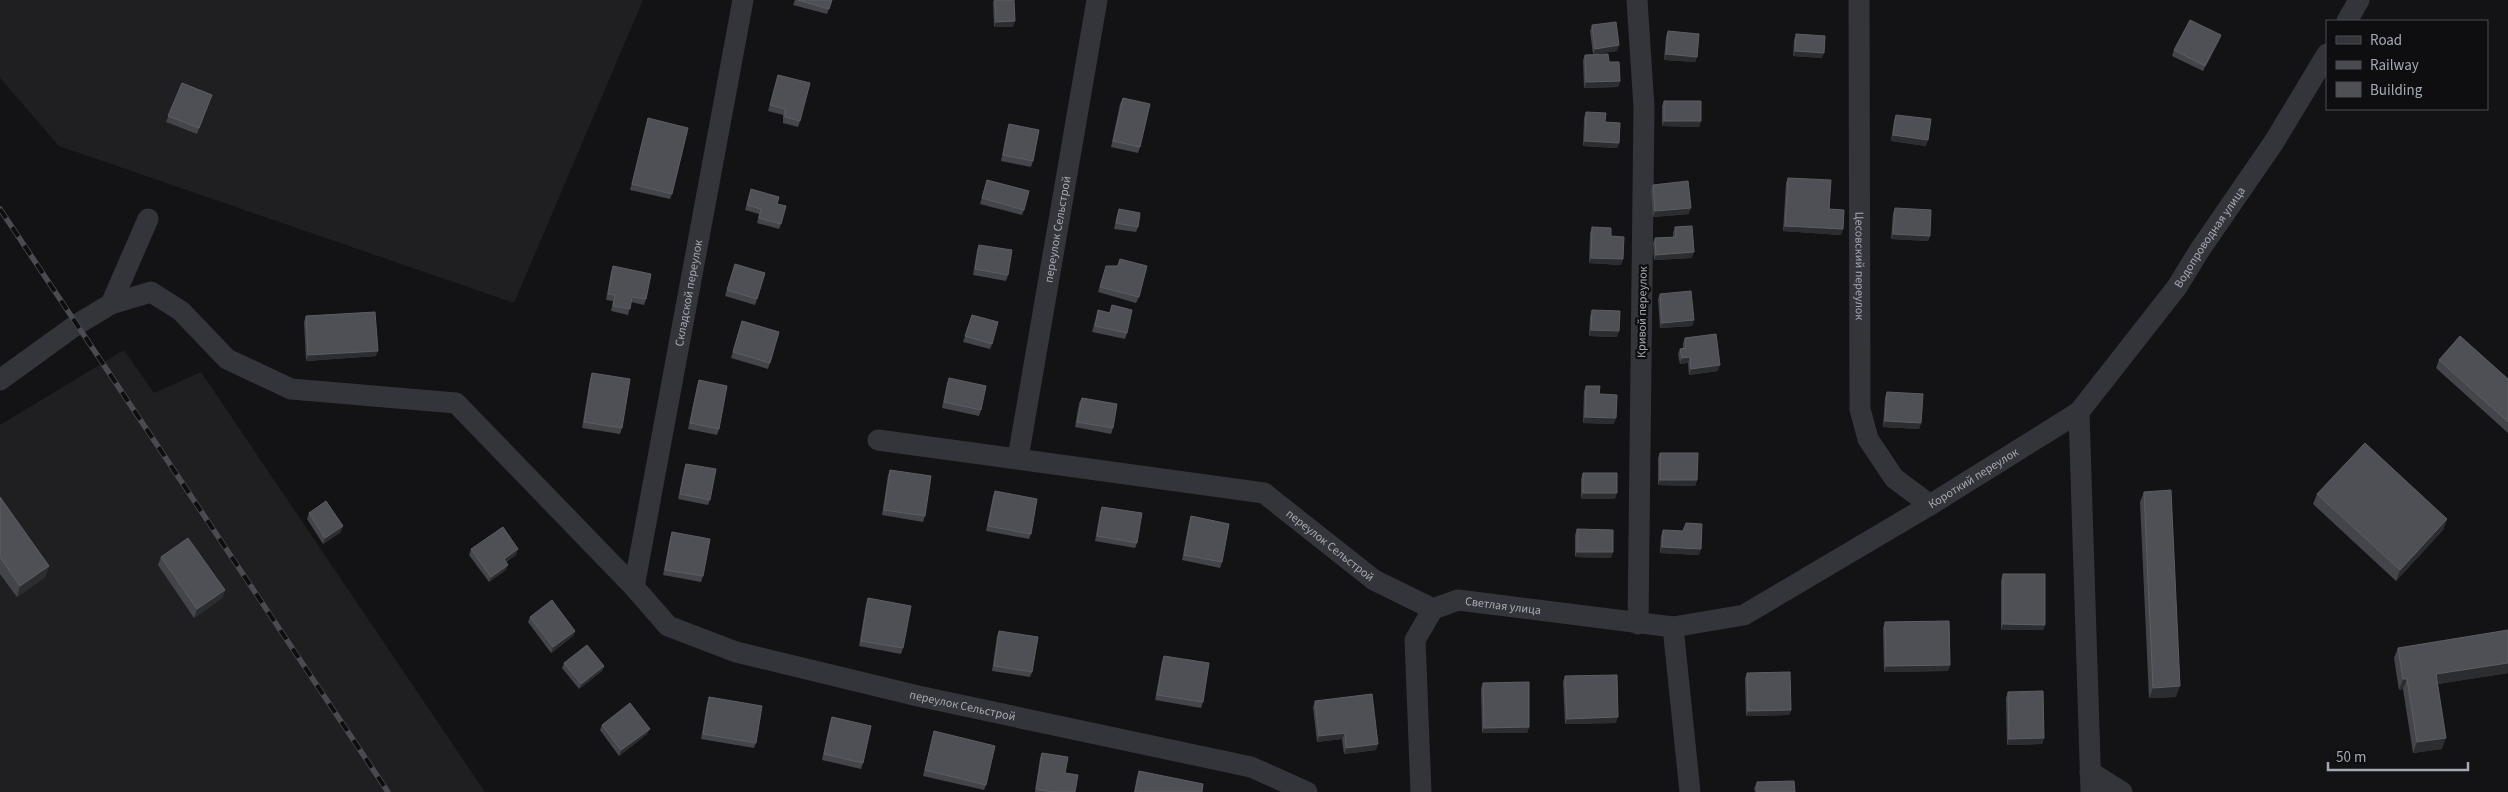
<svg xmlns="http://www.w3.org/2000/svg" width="2508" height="792" font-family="'Source Sans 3',sans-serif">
<rect width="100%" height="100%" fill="#131315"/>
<path fill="#1f1f22" d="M0,0H643L514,303L59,146L0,78Z
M124,350L154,393L201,372L485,792H0V425Z"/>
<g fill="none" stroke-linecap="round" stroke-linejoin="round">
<g stroke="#34353a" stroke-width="21">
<path d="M1637,0L1644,107L1638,624"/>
<path id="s1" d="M1859,0L1860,409L1868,439L1894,478L1930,505"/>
<path d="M2347,21L2359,0"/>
<path d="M111,304L148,219"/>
<path id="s2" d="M0,380L76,325L111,304L151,292L181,311L227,359L291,389L456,403L634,587L668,626L736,652L918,696L1251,767L1307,792"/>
<path d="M2079,412L2091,792"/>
<path id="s3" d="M878,440L1264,493L1374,580L1433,609"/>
<path id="s4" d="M1018,458L1097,0"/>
<path id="s5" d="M634,587L743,0"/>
<path d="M2090,772L2122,792"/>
<path id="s6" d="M1421,792L1415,640L1433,609L1458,600L1673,627"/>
<path id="s7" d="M1690,792L1673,627L1744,615L1930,505L2079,412L2177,287L2199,251L2274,142L2327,54"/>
</g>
<defs>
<path id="rail" d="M0,209L388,792"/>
</defs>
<use href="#rail" stroke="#494b51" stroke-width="5.5"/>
<use href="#rail" stroke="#0e0e10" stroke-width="4" stroke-dasharray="11" stroke-linecap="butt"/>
</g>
<path fill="#44454a" d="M795,0H832L827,14L793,5Z
M994,0H1014L1013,27H994L993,2Z
M1592,25L1617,51L1593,54L1590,31Z
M1668,31L1697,57L1695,62L1664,60L1666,36Z
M1796,34L1822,58L1793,56L1794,40Z
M2221,35L2219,41L2203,71L2172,56L2174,50Z
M1585,55L1609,62L1620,81L1618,87L1584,88L1583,60Z
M778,75L800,121L798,127L783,123V115L768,111Z
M182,83L212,95L197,134L166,122Z
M1123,98L1140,147L1138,153L1111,147L1120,104Z
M1664,101L1701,121L1699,127L1662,126V106Z
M1586,112L1605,122L1619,143L1617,148L1583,146L1584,118Z
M1896,115L1926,146L1891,141L1894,120Z
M648,118L672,194L670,199L630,190Z
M1009,124L1033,161L1031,167L1001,161L1007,130Z
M1788,178L1829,209L1841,235L1783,231L1786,183Z
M987,180L1024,210L1022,215L980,204Z
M1653,185L1689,214L1653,217L1651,190Z
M751,189L777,204L781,224L779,229L757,223L759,214L745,210Z
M1895,208L1930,236L1928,241L1891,239L1893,213Z
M1119,209L1138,227L1136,232L1114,229L1117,215Z
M1592,227L1611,236L1623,259L1621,265L1589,263L1590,233Z
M1675,227L1692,258L1654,260L1653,243L1655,238L1673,237V233Z
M979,245L1008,275L1006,281L973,275L977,250Z
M1120,259L1139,297L1136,303L1098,292L1106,266H1117Z
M613,266L646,299L644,305L631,302L628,315L611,311L613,301L606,300L611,272Z
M733,270L757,299L755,305L725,296Z
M1660,294L1694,320L1692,326L1660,328L1658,299Z
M1112,305L1127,333L1125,339L1092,332L1098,310L1109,313Z
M1592,310L1617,337L1589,336L1590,316Z
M972,315L992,344L990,349L963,342Z
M306,316L376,356L306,361L304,322Z
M740,327L770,363L768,369L731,358Z
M1685,338L1718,371L1689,375L1688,363L1680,364L1678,354L1680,349L1683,348V343Z
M2439,360L2508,379V433L2436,368Z
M592,373L622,428L620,434L582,428L590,379Z
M949,378L981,410L979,416L942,408L947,383Z
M699,380L719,429L717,435L688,429L697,386Z
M1586,386L1599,394L1614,424L1583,423L1584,391Z
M1887,392L1921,423L1919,429L1883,427L1885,397Z
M1082,398L1113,428L1111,434L1075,427L1079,403Z
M1660,453L1697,480L1695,486L1658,485V458Z
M686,464L710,500L708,505L678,499L684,469Z
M890,470L925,516L923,522L882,515L888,475Z
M1583,473L1615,499H1581V479Z
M995,491L1031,534L1029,539L986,531L993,496Z
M2144,492L2176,697L2149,698L2140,502Z
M2317,494L2447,519L2443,530L2396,581L2313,504Z
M0,497L49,566L45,577L17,597L0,574Z
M1102,507L1137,543L1135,548L1095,541L1100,512Z
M309,513L341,532L323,544L307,519Z
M1191,516L1222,562L1220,568L1182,560L1189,522Z
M1577,529L1613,552L1611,558L1575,557V535Z
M1663,530L1699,555L1660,553L1661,536Z
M672,532L703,576L701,582L663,575L670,538Z
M471,549L516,555L506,562V570L489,582L469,555Z
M161,557L225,590L222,598L194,618L158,565Z
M2003,574L2045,625L2043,630H2001V580Z
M868,598L903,648L901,654L859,646L866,604Z
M530,617L575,631L573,636L551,653L528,622Z
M1885,622L1950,665L1948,671L1884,672L1883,628Z
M2508,630V673L2437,684L2442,749L2413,753L2403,689L2399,690L2394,658L2398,648Z
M999,631L1032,672L1030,677L992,671L997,636Z
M1164,656L1203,702L1201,708L1155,700L1162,661Z
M564,663L604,666L602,671L579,689L562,668Z
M1747,673L1791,710L1789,715L1746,716L1745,678Z
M1565,676L1616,723L1565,724L1563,682Z
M1483,683L1529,727L1527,733H1482L1481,689Z
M2008,692L2044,738L2042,744L2007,745L2006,698Z
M709,697L756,743L754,748L701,739L707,703Z
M1315,701L1376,750L1344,754L1342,739L1317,742L1313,707Z
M832,717L863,763L861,769L822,760L830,722Z
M602,725L647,734L619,756L600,730Z
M934,731L986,785L984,790L923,776Z
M1042,753L1065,773L1075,792H1035L1040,758Z
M1139,771L1202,792H1134L1137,777Z
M1757,782L1795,792H1755L1754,788Z"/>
<path fill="#2c2d30" d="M1015,21L1013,27H994L996,22Z
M2221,35L2219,41L2203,71L2205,66Z
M1619,45L1617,51L1593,54L1595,49Z
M1795,51L1824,53L1822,58L1793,56Z
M1666,54L1697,57L1695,62L1664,60Z
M1620,81L1618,87L1584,88L1586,82Z
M1664,121H1701L1699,127L1662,126Z
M1893,135L1928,140L1926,146L1891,141Z
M1585,141L1619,143L1617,148L1583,146Z
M1691,208L1689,214L1653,217L1655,211Z
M1785,226L1843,229L1841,235L1783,231Z
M1893,234L1930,236L1928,241L1891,239Z
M1694,252L1692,258L1654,260L1656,255Z
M1591,258L1623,259L1621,265L1589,263Z
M1694,320L1692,326L1660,328L1662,323Z
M1591,330L1619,331L1617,337L1589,336Z
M378,351L376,356L306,361L308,355Z
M1690,357L1688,363L1680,364L1682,358Z
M1720,365L1718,371L1689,375L1691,369Z
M1585,417L1616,418L1614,424L1583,423Z
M1885,421L1921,423L1919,429L1883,427Z
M1660,480H1697L1695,486L1658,485Z
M1583,493H1617L1615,499H1581Z
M2447,519L2443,530L2396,581L2400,570Z
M343,526L341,532L323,544L325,538Z
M1662,547L1701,549L1699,555L1660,553Z
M518,549L516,555L502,564L504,559Z
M1577,552H1613L1611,558L1575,557Z
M508,565L506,570L489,582L491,577Z
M49,566L45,577L17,597L20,586Z
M225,590L222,598L194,618L197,609Z
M2003,624L2045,625L2043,630H2001Z
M575,631L573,636L551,653L553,647Z
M2508,663V673L2432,685L2436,674Z
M1950,665L1948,671L1884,672L1886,666Z
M604,666L602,671L579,689L581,684Z
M2403,679H2407L2403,689L2399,690Z
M2180,686L2176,697L2149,698L2153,688Z
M1791,710L1789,715L1746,716L1748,711Z
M1618,717L1616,723L1565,724L1567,719Z
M1529,727L1527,733H1482L1484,728Z
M650,729L647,734L619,756L621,750Z
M1345,733L1342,739L1317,742L1319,736Z
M2044,738L2042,744L2007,745L2009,739Z
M2446,738L2442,749L2413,753L2417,742Z
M1378,744L1376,750L1344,754L1346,748Z"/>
<path fill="#4f5056" stroke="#5c5e64" d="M798,0H832L829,9Z
M995,0H1014L1015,21L996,22Z
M2190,20L2221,35L2205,66L2174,50Z
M1616,22L1619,45L1595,49L1592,25Z
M1668,31L1699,34L1697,57L1666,54Z
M1796,34L1825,36L1824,53L1795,51Z
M1608,54L1609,62H1619L1620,81L1586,82L1585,55Z
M778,75L810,83L800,121L785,117V109L770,105Z
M182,83L212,95L199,128L168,116Z
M1123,98L1150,104L1140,147L1113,141Z
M1664,101H1701V121H1664Z
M1586,112L1606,113L1605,122L1620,123L1619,143L1585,141Z
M1896,115L1931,119L1928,140L1893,135Z
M648,118L688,128L672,194L632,184Z
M1009,124L1039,130L1033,161L1003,155Z
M1788,178L1831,180L1829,209L1844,210L1843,229L1785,226Z
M987,180L1029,191L1024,210L982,198Z
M1688,181L1691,208L1655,211L1653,185Z
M751,189L779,197L777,204L786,206L781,224L759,218L761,209L747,205Z
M1895,208L1931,210L1930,236L1893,234Z
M1119,209L1140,213L1138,227L1116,223Z
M1692,226L1694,252L1656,255L1655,238L1676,237L1675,227Z
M1592,227L1611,228V236L1624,237L1623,259L1591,258Z
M979,245L1012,250L1008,275L975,269Z
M1120,259L1147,266L1139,297L1100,287L1106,266H1118Z
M735,264L765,273L757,299L727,290Z
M613,266L651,274L646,299L632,297L630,309L613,306L615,295L608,294Z
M1691,291L1694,320L1662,323L1660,294Z
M1112,305L1132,310L1127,333L1095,326L1098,310L1110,313Z
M1592,310L1620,311L1619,331L1591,330Z
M375,312L378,351L308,355L306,316Z
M972,315L998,322L992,344L965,336Z
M742,321L779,332L770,363L733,352Z
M1716,334L1720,365L1691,369L1690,357L1682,358L1680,349L1686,348L1685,338Z
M2460,336L2508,379V422L2439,360Z
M592,373L630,379L622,428L584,422Z
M949,378L986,386L981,410L944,402Z
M699,380L727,386L719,429L690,423Z
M1586,386H1600L1599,394L1617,395L1616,418L1585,417Z
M1887,392L1923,394L1921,423L1885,421Z
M1082,398L1117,404L1113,428L1077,422Z
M2365,443L2447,519L2400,570L2317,494Z
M1660,453H1698L1697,480H1660Z
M686,464L716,469L710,500L680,494Z
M890,470L931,476L925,516L884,510Z
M1583,473H1617V493H1583Z
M2171,490L2180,686L2153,688L2144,492Z
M995,491L1037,499L1031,534L988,526Z
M0,497L49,566L20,586L0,557Z
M326,501L343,526L325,538L309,513Z
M1102,507L1142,513L1137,543L1097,536Z
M1191,516L1229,524L1222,562L1184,555Z
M1686,523L1702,524L1701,549L1662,547L1663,530L1683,531Z
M503,527L518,549L504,559L508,565L491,577L471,549Z
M1577,529L1613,530V552H1577Z
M672,532L710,539L703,576L665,570Z
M188,538L225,590L197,609L161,557Z
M2003,574H2045V625L2003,624Z
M868,598L911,606L903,648L861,641Z
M552,600L575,631L553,647L530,617Z
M1949,621L1950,665L1886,666L1885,622Z
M2508,630V663L2436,674L2446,738L2417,742L2407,679H2403L2398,648Z
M999,631L1038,637L1032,672L994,666Z
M587,645L604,666L581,684L564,663Z
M1164,656L1209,663L1203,702L1157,695Z
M1790,672L1791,710L1748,711L1747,673Z
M1617,675L1618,717L1567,719L1565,676Z
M1529,682V727L1484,728L1483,683Z
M2043,691L2044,738L2009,739L2008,692Z
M1372,694L1378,744L1346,748L1345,733L1319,736L1315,701Z
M709,697L762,706L756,743L703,734Z
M630,703L650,729L621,750L602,725Z
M832,717L871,726L863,763L824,754Z
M934,731L995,746L986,785L925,770Z
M1042,753L1068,757L1065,773L1078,775L1075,792H1052L1036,789Z
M1139,771L1203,784L1202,792H1135Z
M1794,781L1795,792H1757V782Z"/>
<g text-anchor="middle" stroke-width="4.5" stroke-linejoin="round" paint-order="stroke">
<g font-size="12" fill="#a5a9b5" stroke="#0e0e10">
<text dy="4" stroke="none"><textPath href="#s4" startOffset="232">переулок Сельстрой</textPath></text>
<text dy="4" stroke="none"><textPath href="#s7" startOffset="848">Водопроводная улица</textPath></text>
<text dy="4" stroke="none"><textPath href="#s1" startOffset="266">Цесовский переулок</textPath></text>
<text dy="4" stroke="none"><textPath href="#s5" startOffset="299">Складской переулок</textPath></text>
<text transform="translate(1642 312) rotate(-89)" y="4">Кривой переулок</text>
<text dy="4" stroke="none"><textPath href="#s7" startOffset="505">Короткий переулок</textPath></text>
<text dy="4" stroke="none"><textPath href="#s3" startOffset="474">переулок Сельстрой</textPath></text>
<text dy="4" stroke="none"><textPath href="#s6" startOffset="260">Светлая улица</textPath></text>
<text dy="4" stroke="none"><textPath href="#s2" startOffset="1128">переулок Сельстрой</textPath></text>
</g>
</g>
<rect x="2326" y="20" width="162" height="90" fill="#0e0e10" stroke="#4a4c52"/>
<rect x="2336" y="36" width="25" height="8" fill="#34353a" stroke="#4a4c52"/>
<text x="2370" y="45" font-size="15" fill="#a5a9b5">Road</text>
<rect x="2336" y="61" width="25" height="8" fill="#494b51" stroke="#4a4c52"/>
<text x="2370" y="70" font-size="15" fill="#a5a9b5">Railway</text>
<rect x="2336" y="82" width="25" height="15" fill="#4f5056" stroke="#4a4c52"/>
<text x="2370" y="95" font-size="15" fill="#a5a9b5">Building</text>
<path d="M2328 762v8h140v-8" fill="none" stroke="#a5a9b5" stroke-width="2.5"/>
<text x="2336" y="762" font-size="15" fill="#a5a9b5" stroke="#0e0e10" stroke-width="4" paint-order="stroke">50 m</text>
</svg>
